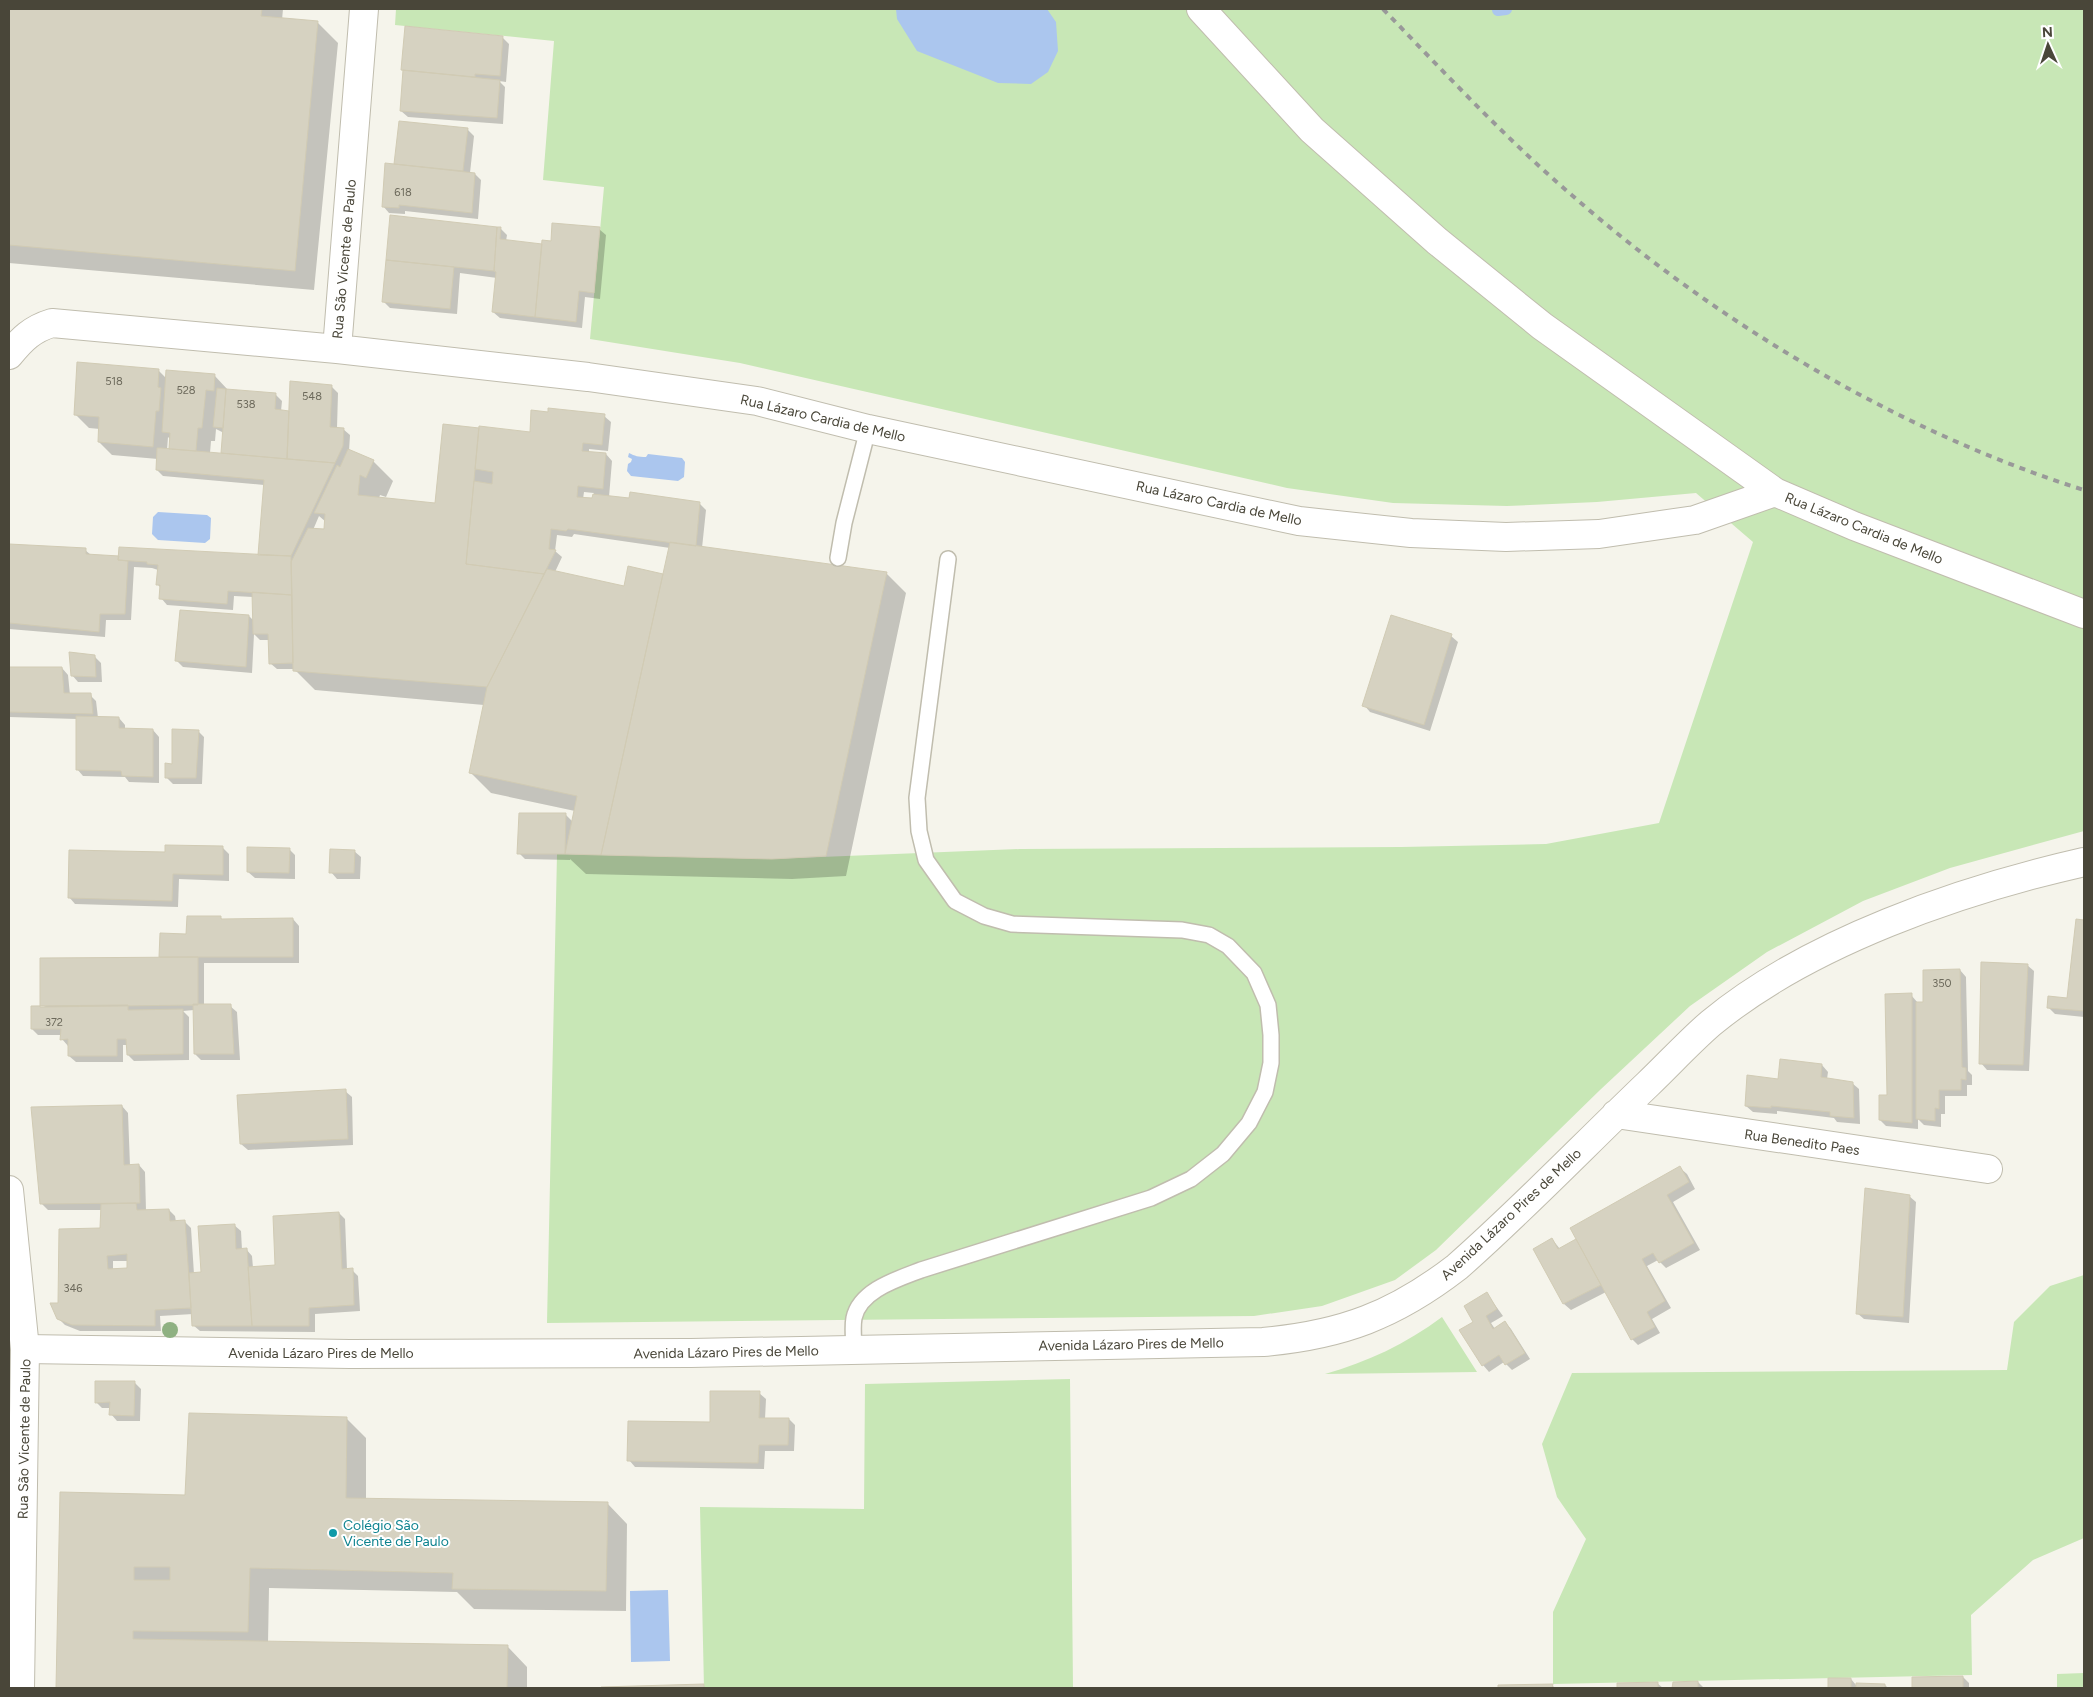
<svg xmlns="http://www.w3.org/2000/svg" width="2093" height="1697" font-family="Figtree,sans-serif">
<rect width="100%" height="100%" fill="#f5f4eb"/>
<path fill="#c8e7b6" d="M396,9H2084V831L1950,868L1863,901L1767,952L1690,1006L1600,1090L1436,1250L1395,1280L1322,1306L1254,1316L547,1323L557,854L772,859L1020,849L1401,847L1546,844L1659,823L1753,542L1696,493L1597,502L1507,506L1393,503L1287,488L740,363L590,339L604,187L543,180L554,41L395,25Z
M2084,1275V1538L2033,1560L1971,1615L1972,1675L1553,1684V1612L1586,1539L1557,1497L1542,1444L1572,1373L2007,1370L2014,1322L2050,1286Z
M1442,1317L1477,1372L1325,1374C1367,1362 1406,1344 1442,1317Z
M1070,1379L1073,1688H704L700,1507L864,1509L865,1384Z
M2084,1673V1688H2057V1674Z"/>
<path fill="#abc6ee" d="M896,9H1047L1056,22L1058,51L1048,72L1031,84L998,83L917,51L897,19Z
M629,453C635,456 638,457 646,457L648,454L682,458L685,462L684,477L678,481L631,476L627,471L628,464L631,462L632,459L628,457Z
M158,512L207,515L211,518L210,539L205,543L158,540L152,534L153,517Z
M668,1590L670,1661L631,1662L630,1591Z"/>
<path fill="#0003" fill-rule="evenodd" d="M9,9H283L282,20L318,23L338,43L314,290L9,263Z
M406,27L502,37L509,44L506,82L499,81L505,87L503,124L408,117L401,111Z
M400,123L467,129L474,136L470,173L475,174L481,180L478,219L405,211V214L389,213L383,206L395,166Z
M391,217L501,229L507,235L506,241L543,245L599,229L606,235L600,299L585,297L582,328L500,318L493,312L497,278L460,273L457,314L390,308L383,301Z
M158,370L167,379L214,375L228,390L276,395L282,401L281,411L290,412L331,386L338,393L337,428L343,429L350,435L349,451L373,461L393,481L386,497L380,495L379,498L436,505L444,426L531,433L604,416L611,422L608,451L589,449V453L606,454L612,461L609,497L700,504L706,510L702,548L886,573L906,593L846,876L792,879L586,874L570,859V860L525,859L519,853L566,815L573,822L575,811L491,793L471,773L484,705L315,690L294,669H277L270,663L269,640H260L254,634L252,673L183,667L177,661L249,616L254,621L253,597L234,596L233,610L167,605L161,598V588L158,585V570L152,568L134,567L131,620H106L105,637L9,629V546L85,550L91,555L120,557L260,556L264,485L163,476L157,470L158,459L112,455L99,442L100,429L89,428L75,414ZM216,429L224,433L222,454L210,453L211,441H215ZM168,437L171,440L172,450H167ZM584,492L594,493L593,500L583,499ZM319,516L326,522L325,531L313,530ZM574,534L670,548L664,576L625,587L555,572L562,557L555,551L557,535L572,537Z
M1451,636L1458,642L1430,731L1370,712L1364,705Z
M94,656L101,663L102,682H78L72,675Z
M9,668H62L68,675L70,695H90L96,701L98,718H119L125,725V729L153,730L159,737V783L129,782L125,777L83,776L77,769V719L9,717Z
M198,731L204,737L202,784H173L166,777Z
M222,847L229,854V881L179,879L178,907L75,904L69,897L166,854Z
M289,849L295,855V879L255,878L248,872Z
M354,851L361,857L360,879H337L331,872Z
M220,917L223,920L293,919L299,926V963H204V1006H230L237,1012L240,1060H201L195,1054L194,1010L183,1011L189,1017V1060L134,1061L128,1055V1045H123V1062H76L69,1056L68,1046L62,1039V1035H38L32,1029L41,1008L160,959L162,934L187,935Z
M2077,920L2084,921V1017L2055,1014L2049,1008L2068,999Z
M2027,965L2034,971L2029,1071L1987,1070L1981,1063Z
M1960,970L1966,977L1968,1071L1972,1075V1085H1967V1096H1945V1114H1941V1127L1924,1125L1918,1119V1129L1886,1126L1880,1120L1888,1096L1911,995L1918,1003H1924Z
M1822,1065L1828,1072L1827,1079L1852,1083L1859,1089L1860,1124L1837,1122L1834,1118L1777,1111V1114L1753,1112L1746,1106L1779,1080Z
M345,1091L352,1097L353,1145L248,1150L241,1144Z
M122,1106L128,1113L130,1166L139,1165L145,1172L146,1211L169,1210L175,1216L176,1222H185L191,1228L194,1274H202L234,1225L241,1231L242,1250L246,1249L252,1256L253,1268L276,1266L339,1213L345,1219L347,1270H352L358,1276L360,1311L315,1314V1332L200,1331L193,1325V1314L160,1316L161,1331H80L65,1325L58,1318L60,1304L101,1229L102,1210H48L42,1204ZM113,1261H128L129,1269L113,1270Z
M1680,1168L1687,1174L1695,1189L1673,1202L1700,1250L1666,1268L1658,1260L1647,1266L1671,1308L1652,1319L1660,1333L1638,1345L1632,1339L1606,1292L1571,1310L1564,1304L1534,1249L1552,1239L1560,1249L1578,1240Z
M1909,1196L1916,1202L1909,1323L1864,1319L1857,1313Z
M1487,1294L1503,1316L1491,1323L1495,1329L1505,1322L1511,1329L1530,1359L1512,1370L1504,1362L1489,1372L1483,1365L1475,1322Z
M135,1383L141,1389L140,1421H117L111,1414V1408H102L96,1402Z
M759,1393L766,1399L765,1419H789L795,1425L794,1451H765L764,1469L635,1467L629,1460L711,1423Z
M346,1418L366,1438V1500L607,1503L627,1524L626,1611L474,1609L457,1592L269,1588L268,1643L507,1646L527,1667V1688H57L62,1493L186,1496Z
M1963,1677L1969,1683V1688H1913V1678Z
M1851,1679L1856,1685H1885L1888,1688H1829V1680Z
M1698,1682L1704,1688H1673L1674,1683Z
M1657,1683L1663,1688H1618V1684Z
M1552,1685L1555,1688H1499L1500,1686Z
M703,1686L706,1688H603Z"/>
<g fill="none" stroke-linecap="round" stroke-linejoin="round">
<path stroke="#abc6ee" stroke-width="12" d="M1498,10L1506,9"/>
</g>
<path fill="#d6d2c1" stroke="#d1cbb4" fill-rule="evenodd" d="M9,9H262L261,16L318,21L295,271L9,245Z
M405,26L503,36L500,76L475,74V77L401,70Z
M403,70L500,80L497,118L400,111Z
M399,121L468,128L463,171L394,164Z
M385,163L475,173L472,213L399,205V208L382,207Z
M390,215L497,227L494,271L386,260Z
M552,223L600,227L594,293L579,291L576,322L535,317L542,240L551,241Z
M497,227H501L500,239L542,244L535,317L492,312L496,272L494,271Z
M386,260L454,267L450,309L382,302Z
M77,362L159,369L158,387L161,388L159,411H156L153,447L98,442L99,417L74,415Z
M166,370L215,374L214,391L206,390L202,428H198L196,451L169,449L170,433L162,432Z
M290,381L332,385L330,427L344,428L343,446L335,463L287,459Z
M217,388L226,389L223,428L213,427Z
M226,389L276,393L275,409L289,411L287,459L221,453Z
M548,408L605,414L602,445L583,443L582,451L606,453L603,489L578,486L577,497L592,498L593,494L629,498L630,492L700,502L696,546L568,529L566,531L551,529L549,549L556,550L544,574L466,564L474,481L492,484L493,472L475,469L479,426L530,432L531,410L548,412Z
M443,424L479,428L466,564L544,574L487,687L293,671L291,562L308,528L324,529L325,514L314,513L337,465L340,467L348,449L374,460L366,478L360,475L358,495L435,503Z
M157,448H161L335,463L291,556L258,555L264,480L156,470Z
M670,542L887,572L826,856L772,859L601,855Z
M9,544L86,548V554L119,556L118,560L128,561L125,614H100L99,632L9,623Z
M119,547L291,556L292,595L228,591L227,604L159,599L160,585H156L158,565L147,564V562L118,560Z
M628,566L663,574L601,855L565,854L577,796L469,773L487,687L547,569L624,586Z
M252,592L292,595L293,663L269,664L268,634H253Z
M180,610L249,615L246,667L175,661Z
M1391,615L1452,634L1424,725L1362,706Z
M69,652L95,655L96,677L71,676Z
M9,667H62L64,693H91L93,714L9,712Z
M76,716L119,717V728L153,729V777L122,776L121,771L76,770Z
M172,729L199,730L196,778H165V763L172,764Z
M519,813H566L565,854H517Z
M165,845L223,846V875L173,874L172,901L68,898L69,850L165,852Z
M247,847L290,848L289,873L247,872Z
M330,849L355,850L354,873H329Z
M187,916H221V919L293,918V957H159L160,933L186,934Z
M2076,919L2084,920V1017V1011L2047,1008L2048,996L2067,998Z
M198,957V1005L40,1007V958Z
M1981,962L2028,964L2023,1065L1979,1064Z
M1960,969L1962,1067L1966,1068V1080L1961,1079V1090H1939V1109L1935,1108V1121L1916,1119V1002H1923V970Z
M1912,993V1123L1879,1120V1095H1887L1885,994Z
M193,1004H231L234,1054H194Z
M128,1005V1010L183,1009V1054L127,1055L126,1039H117V1056H68V1039L60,1040L61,1029H31V1006Z
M1780,1059L1822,1064L1821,1077L1853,1082L1854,1118L1830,1116V1112L1771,1106V1108L1745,1106L1747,1075L1778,1079Z
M346,1089L348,1139L240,1144L237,1095Z
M122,1105L124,1165L139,1164L140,1203L40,1204L31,1107Z
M1680,1166L1689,1182L1667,1195L1694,1243L1659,1263L1653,1253L1642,1259L1665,1301L1647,1312L1655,1327L1631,1340L1570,1228Z
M1865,1188L1910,1195L1903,1317L1856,1314Z
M136,1203L137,1210L169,1209L170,1221L185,1220L191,1308L155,1310V1326L72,1325L57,1319L50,1303H58L59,1229L100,1228L101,1204ZM127,1254V1268L108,1269L107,1256Z
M339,1212L342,1269L353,1268L354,1305L309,1308V1326H252L248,1267L275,1265L273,1216Z
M235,1224L236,1249L247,1248L252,1326H192L189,1273L201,1272L198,1226Z
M1552,1238L1558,1249L1576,1239L1601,1285L1563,1304L1533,1249Z
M1487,1292L1497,1309L1486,1316L1493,1329L1505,1321L1525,1353L1505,1365L1499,1355L1482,1366L1459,1330L1473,1322L1464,1306Z
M95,1381H135L134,1416L109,1415L110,1402L95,1403Z
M710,1391H760L759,1418H789L788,1445H759L758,1463L627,1461L628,1421L710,1422Z
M189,1413L347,1417L346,1498L608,1502L606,1591L452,1589L453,1573L250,1568L248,1632L133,1631V1639L508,1645L507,1688H56L60,1492L185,1495ZM134,1567H170V1580H134Z
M1963,1676V1688H1912V1677Z
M1828,1678H1851V1688H1828Z
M1698,1681V1688H1672L1673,1682Z
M1658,1682V1688H1617V1683Z
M1856,1683L1885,1684V1688H1856Z
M704,1684V1688H602L601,1687Z
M1553,1684L1552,1688H1498V1685Z"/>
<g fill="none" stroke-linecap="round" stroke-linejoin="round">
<defs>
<path id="service" d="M838,558L844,523L868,429
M854,1350C854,1340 852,1328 854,1318C860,1290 898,1279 921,1270L1151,1198L1191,1179L1223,1154L1249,1123L1265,1092L1271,1063V1035L1268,1005L1254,973L1228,946L1209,935L1182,930L1012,924L984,916L955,901L926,860L919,831L917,798L948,559"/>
<path id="minor" d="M1201,9L1312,130L1437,241L1542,326L1775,492
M337,349L364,9
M9,355C22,339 32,329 52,323L337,349L588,377L757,401L868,429L1299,521L1411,533L1506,537L1599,534L1695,520L1775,492L1854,526L2084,614
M1616,1114L1988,1169
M25,1349L350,1354L691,1353L1263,1342C1342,1335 1395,1315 1457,1267C1523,1209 1584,1145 1648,1084C1669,1064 1689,1042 1711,1023C1809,942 1961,890 2084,862"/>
<path id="tertiary" d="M9,1190L25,1349L20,1688"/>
</defs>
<use href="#service" stroke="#c0bdae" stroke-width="18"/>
<use href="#minor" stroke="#c0bdae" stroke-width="30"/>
<use href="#tertiary" stroke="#c0bdae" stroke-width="30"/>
<use href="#service" stroke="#fff" stroke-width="15"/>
<use href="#minor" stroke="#fff" stroke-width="28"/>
<use href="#tertiary" stroke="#fff" stroke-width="28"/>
<path stroke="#999" stroke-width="4" stroke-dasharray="6 6" stroke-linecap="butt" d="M1383,9C1445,73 1506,139 1574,197C1719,324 1900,432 2084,490"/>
</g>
<circle fill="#8fb182" cx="170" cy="1330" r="8"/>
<circle fill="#0f9aa8" stroke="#fff" stroke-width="2" cx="333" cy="1533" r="5"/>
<g text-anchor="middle" stroke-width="4" stroke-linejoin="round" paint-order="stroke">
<g font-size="11" fill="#6c695b">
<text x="403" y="196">618</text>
<text x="114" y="385">518</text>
<text x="186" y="394">528</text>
<text x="312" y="400">548</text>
<text x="246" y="408">538</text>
<text x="1942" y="987">350</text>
<text x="54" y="1026">372</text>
<text x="73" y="1292">346</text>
</g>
<g font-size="14" fill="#494639" stroke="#fff">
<text transform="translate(344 259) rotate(-85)" y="5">Rua São Vicente de Paulo</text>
<text transform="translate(823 418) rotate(13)" y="5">Rua Lázaro Cardia de Mello</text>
<text transform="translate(1219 503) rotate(12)" y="5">Rua Lázaro Cardia de Mello</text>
<text transform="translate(1864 528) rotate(22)" y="5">Rua Lázaro Cardia de Mello</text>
<text transform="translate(1802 1142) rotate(8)" y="5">Rua Benedito Paes</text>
<text transform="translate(1511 1214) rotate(-43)" y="5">Avenida Lázaro Pires de Mello</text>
<text transform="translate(1131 1344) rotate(-1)" y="5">Avenida Lázaro Pires de Mello</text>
<text transform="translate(726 1352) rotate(-1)" y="5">Avenida Lázaro Pires de Mello</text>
<text x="321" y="1358">Avenida Lázaro Pires de Mello</text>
<text transform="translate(24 1439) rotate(-89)" y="5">Rua São Vicente de Paulo</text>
</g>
<g font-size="14" fill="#0d838f" stroke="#fff" text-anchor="start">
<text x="343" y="1530">Colégio São<tspan x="343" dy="16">Vicente de Paulo</tspan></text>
</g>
</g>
<rect width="2093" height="1697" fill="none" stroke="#494639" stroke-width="20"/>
<g transform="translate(2048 45) rotate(357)" stroke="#ffffff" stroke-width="4" paint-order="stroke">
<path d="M0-4L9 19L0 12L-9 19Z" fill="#494639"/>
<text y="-8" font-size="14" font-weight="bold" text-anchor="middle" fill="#494639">N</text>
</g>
</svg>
